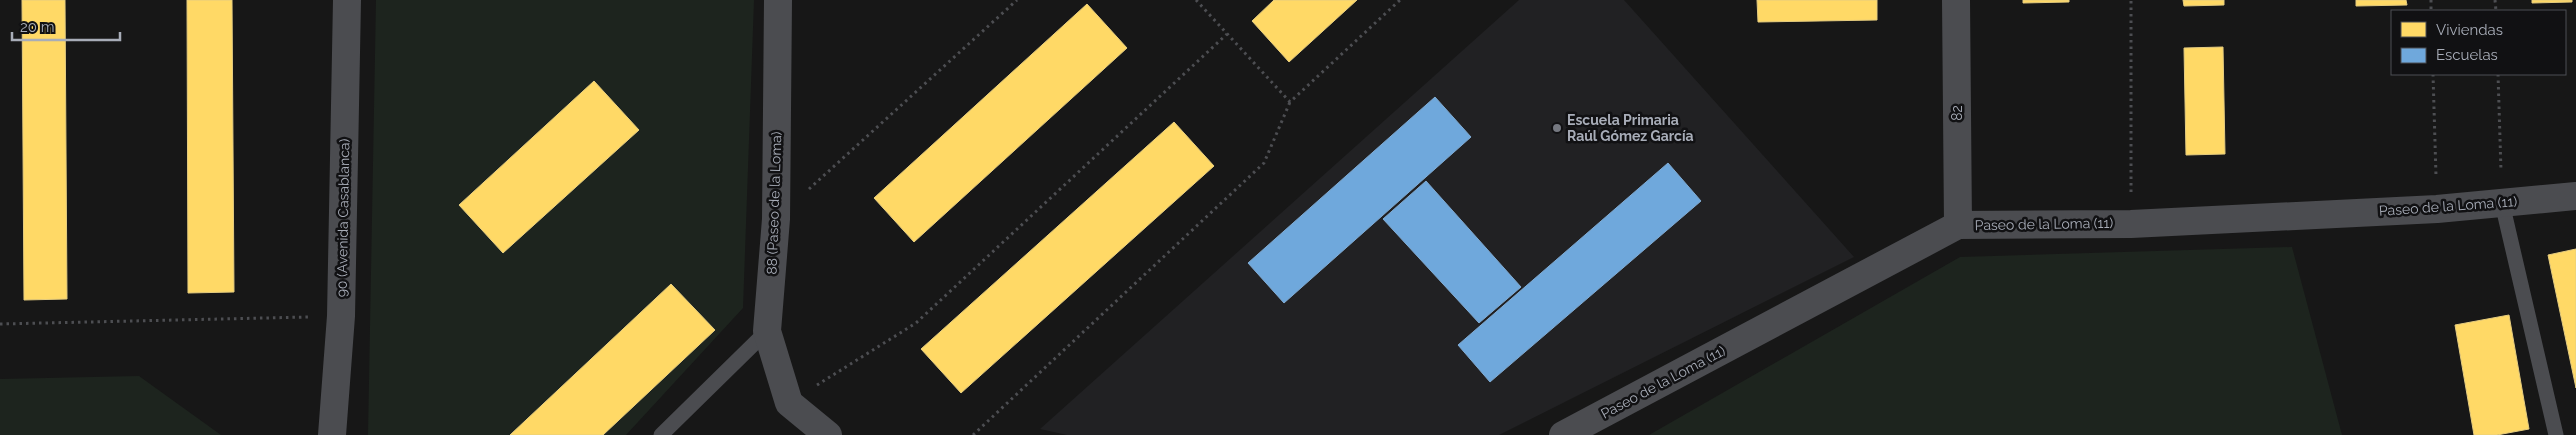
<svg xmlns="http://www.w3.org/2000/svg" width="2576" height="435" font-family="Raleway,sans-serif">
<rect width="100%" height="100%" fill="#171717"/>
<path fill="#212123" d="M1519,0H1624L1854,257L1499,435H1067L1040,429Z"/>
<path fill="#1d241e" d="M376,0H754L743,308L626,435H368Z
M2292,247L2342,435H1649L1960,257Z
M139,376L221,435H0V379Z"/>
<path fill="#ffd966" stroke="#e5cc7f" d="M22,0H65L67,299L24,300Z
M187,0H232L234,292L188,293Z
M1274,0H1357L1289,62L1252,21Z
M1757,0H1877V20L1758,22Z
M2023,0H2069V2L2023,3Z
M2183,0H2224V5L2184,6Z
M2356,0H2406L2407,5L2356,6Z
M2532,0H2572V2L2532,3Z
M1087,4L1127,48L914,242L874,198Z
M2223,47L2225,154L2186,155L2184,48Z
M594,81L639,130L503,253L459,205Z
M1174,122L1214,166L961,393L921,349Z
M2576,249V388L2548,255Z
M671,284L715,330L603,435H510Z
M2509,315L2529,429L2497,435H2474L2455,325Z"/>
<path fill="#6fa8dc" stroke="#80aad1" d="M1435,97L1471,137L1284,303L1248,263Z
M1668,163L1701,201L1490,382L1458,345Z
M1426,181L1521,287L1479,323L1383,219Z"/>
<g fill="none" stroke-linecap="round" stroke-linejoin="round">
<path stroke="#4d4e52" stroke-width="3" stroke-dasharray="2.5 4" stroke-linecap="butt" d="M1196,0L1290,102L1400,0
M2431,0V11
M2495,0L2496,11
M2433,74L2436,176
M2498,74L2501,171
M809,189L1017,0
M2131,192V0
M0,324L308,317
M817,385L916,323L1227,34
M973,435L1264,163L1290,102"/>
<path stroke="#4b4c50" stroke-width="15" d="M2502,203L2556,435
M661,435L767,331"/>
<path stroke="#4b4c50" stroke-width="28" d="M778,0L776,219L767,331L789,403L828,435
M1956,0L1958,225
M332,435L341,316L347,0
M1563,435L1958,225L2131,224L2437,209L2576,196"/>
</g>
<circle fill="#757880" stroke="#111113" stroke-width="2" cx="1557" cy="128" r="5"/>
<g text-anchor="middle" stroke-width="5" stroke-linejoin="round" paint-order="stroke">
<g font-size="14" fill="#a8adb8" stroke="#111113">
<text transform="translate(1957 113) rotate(-90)" y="5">82</text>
<text transform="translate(774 203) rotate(-88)" y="5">88 (Paseo de la Loma)</text>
<text transform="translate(2448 206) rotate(-4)" y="5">Paseo de la Loma (11)</text>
<text transform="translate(343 218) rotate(-89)" y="5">90 (Avenida Casablanca)</text>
<text transform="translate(2044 224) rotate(-1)" y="5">Paseo de la Loma (11)</text>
<text transform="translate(1663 382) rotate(-28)" y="5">Paseo de la Loma (11)</text>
</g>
<g font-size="14" font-weight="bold" fill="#a8adb8" stroke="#111113" text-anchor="start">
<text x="1567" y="125">Escuela Primaria<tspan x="1567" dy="16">Raúl Gómez García</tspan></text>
</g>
</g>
<rect x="2391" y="10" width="175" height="65" fill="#111113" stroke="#4d4f55"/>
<rect x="2401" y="22" width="25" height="15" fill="#ffd966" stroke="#4d4f55"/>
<text x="2436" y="35" font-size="15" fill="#a8adb8">Viviendas</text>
<rect x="2401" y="48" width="25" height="15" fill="#6fa8dc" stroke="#4d4f55"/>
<text x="2436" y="60" font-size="15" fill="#a8adb8">Escuelas</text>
<path d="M12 32v8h108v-8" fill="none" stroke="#a8adb8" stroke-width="2.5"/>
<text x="20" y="32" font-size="15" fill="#a8adb8" stroke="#111113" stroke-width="4" paint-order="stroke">20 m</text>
</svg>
